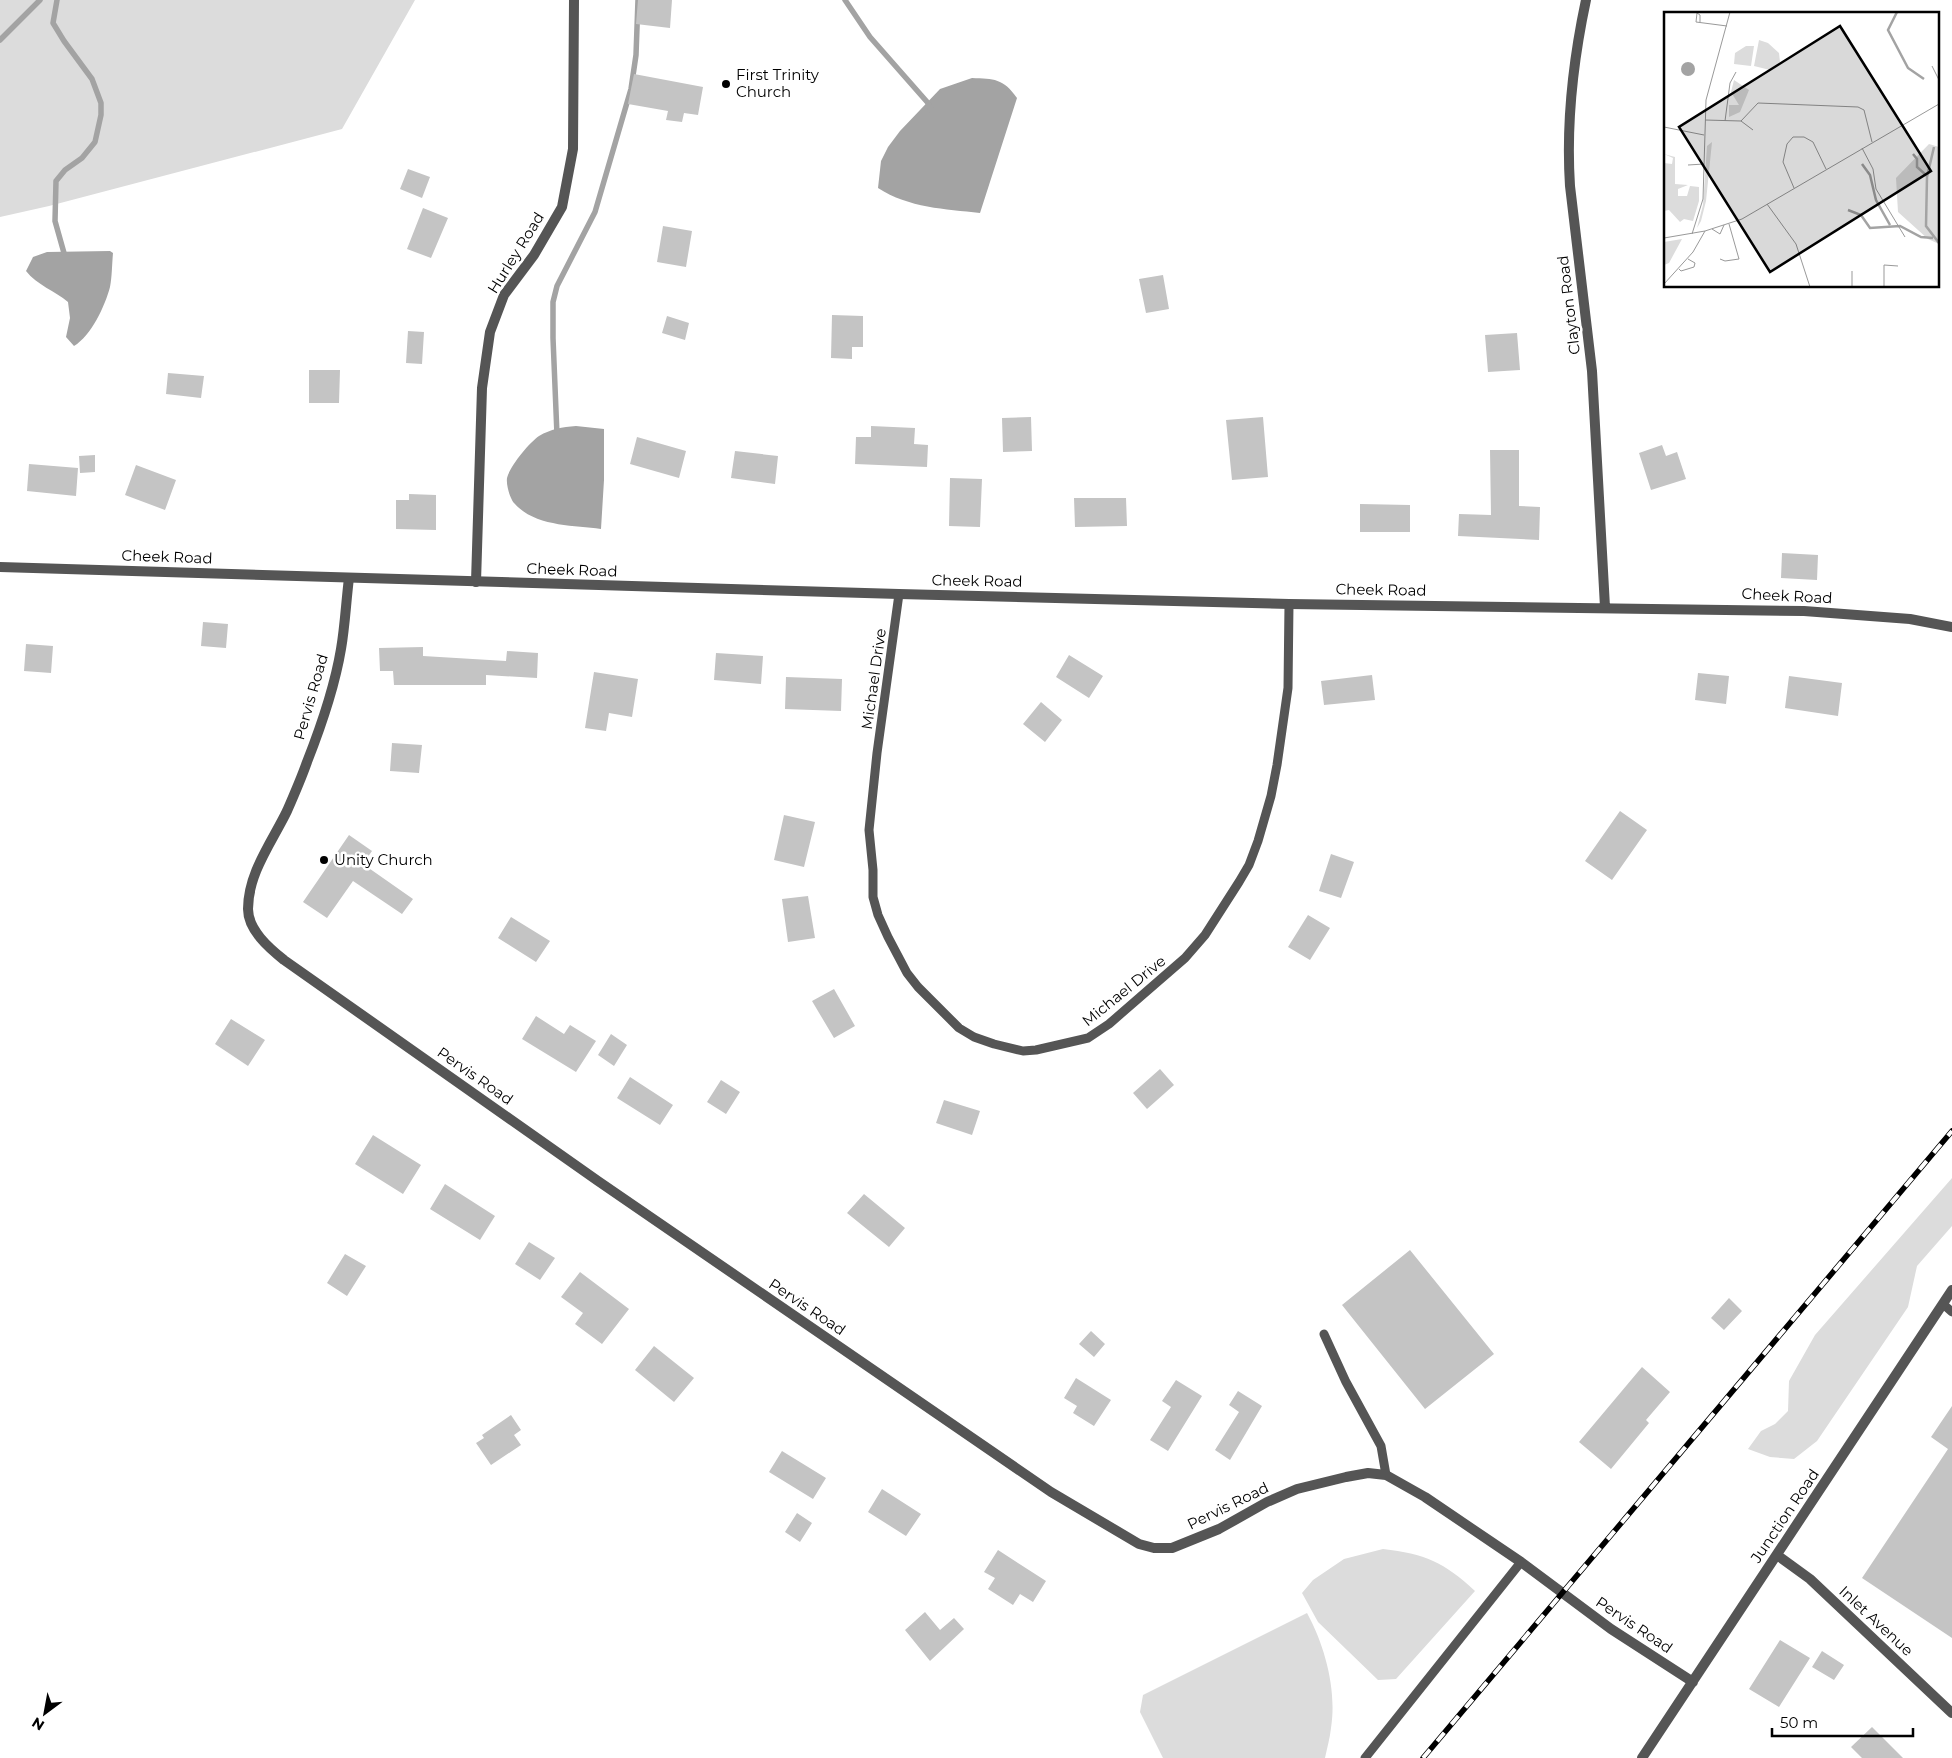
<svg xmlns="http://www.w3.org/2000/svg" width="1952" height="1758" font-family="Montserrat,sans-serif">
<rect width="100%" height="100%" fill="#fff"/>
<path fill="#dcdcdc" d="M0,0H415L342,129L49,206L0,217Z
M1952,1178V1226L1917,1266L1908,1307L1817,1441L1794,1459L1770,1457L1748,1449L1761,1431L1775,1424L1788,1411L1789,1381L1815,1335Z
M1383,1549C1425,1554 1444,1562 1475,1591L1396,1679L1378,1680L1318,1622L1302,1593L1313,1580L1344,1559Z
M1307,1613C1325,1646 1337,1690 1331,1728C1330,1738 1327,1748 1325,1758H1163L1140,1712L1143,1695Z"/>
<path fill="#a3a3a3" d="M972,78C994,79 1003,78 1017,98L980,213C945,209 909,208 878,188L881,161L888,147L900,131L940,89Z
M110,251L113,253C112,264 112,277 110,287C105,306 91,336 74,346L66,337L70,318L68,302C55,291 37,285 26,271L33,257L47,252Z
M576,426L604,429V480L601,529C573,525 535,527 514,503C510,498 506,485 507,478C510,466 529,443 539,436C551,429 562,427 576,426Z"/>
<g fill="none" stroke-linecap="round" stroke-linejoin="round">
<path stroke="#a3a3a3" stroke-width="5.5" d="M57,0L53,23L64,41L92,79L101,103V115L95,142L82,158L65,170L56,181L55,221L64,253
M845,0L870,37L928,103L931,110
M0,40L40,0
M557,435L553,338V302L557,286L595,212L631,89L636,55L638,0"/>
</g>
<path fill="#c4c4c4" d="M638,0H672L670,28L636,24Z
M634,74L703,87L698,115L684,113L682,122L666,120L668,111L628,104Z
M408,169L430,177L422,198L400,189Z
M423,208L448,218L431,258L407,249Z
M663,226L692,231L686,267L657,262Z
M1163,275L1169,309L1146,313L1139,279Z
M832,315L863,316V347H852V359L831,358Z
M667,316L689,323L685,340L662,333Z
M408,331L424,332L422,364L406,363Z
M1517,333L1520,370L1488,372L1485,335Z
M309,370H340L339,403H309Z
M168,373L204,376L201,398L166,394Z
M1031,417L1032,451L1003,452L1002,418Z
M1263,417L1268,477L1232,480L1226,420Z
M871,426L915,428L914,444L928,445L927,467L855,464L856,437H871Z
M637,437L686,451L679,478L630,464Z
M1662,445L1666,456L1677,452L1686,479L1651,490L1639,453Z
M1490,450H1519V506L1540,507L1539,540L1458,536L1459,514L1491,515Z
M735,451L778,456L775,484L731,478Z
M95,455V472L80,473L79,456Z
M29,464L78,468L76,496L27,491Z
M136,465L176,480L165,510L125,495Z
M950,478L982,479L980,527L949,526Z
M409,494L436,495V530L396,529V500H409Z
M1074,498H1126L1127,526L1075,527Z
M1360,504L1410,505V532H1360Z
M1782,553L1818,555L1817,580L1781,578Z
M203,622L228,624L226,648L201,646Z
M26,644L53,646L51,673L24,671Z
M423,647V656L506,661L507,651L538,653L537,678L486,675V685H394L393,671H380L379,648Z
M716,653L763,656L761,684L714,680Z
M1069,655L1103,676L1089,698L1056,677Z
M594,672L638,679L632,717L609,713L606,731L585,728Z
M1698,673L1729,676L1726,704L1695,700Z
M1372,675L1375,700L1324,705L1321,681Z
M1789,676L1842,683L1838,716L1785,708Z
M786,677L842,679L841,711L785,709Z
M1041,702L1062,720L1045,742L1023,724Z
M392,743L422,745L419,773L390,771Z
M1620,811L1647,830L1612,880L1585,861Z
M784,815L815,822L804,867L774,860Z
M349,835L372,851L363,864L413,899L402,914L353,881L327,918L303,902Z
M1331,854L1354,862L1341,898L1319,891Z
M808,896L815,938L788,942L782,899Z
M1308,915L1330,928L1310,960L1288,947Z
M511,917L550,941L536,962L498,938Z
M834,989L855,1026L834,1038L812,1001Z
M536,1016L564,1034L570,1025L596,1041L576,1072L522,1039Z
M231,1019L265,1040L248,1066L215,1044Z
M611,1034L627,1045L614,1066L598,1055Z
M1160,1069L1174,1085L1147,1109L1133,1093Z
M630,1077L673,1105L660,1125L617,1098Z
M721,1080L740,1092L726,1114L707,1102Z
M944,1100L980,1111L972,1135L936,1123Z
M373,1135L421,1165L403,1194L355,1164Z
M445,1184L495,1216L480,1240L430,1209Z
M864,1194L905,1228L889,1247L847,1213Z
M529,1242L555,1258L540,1280L515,1264Z
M1410,1250L1494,1354L1425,1409L1342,1305Z
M345,1254L366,1266L347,1296L327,1283Z
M580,1272L629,1309L602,1344L575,1324L583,1313L561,1297Z
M1729,1298L1742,1311L1724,1330L1711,1318Z
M1091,1331L1105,1344L1094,1357L1079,1344Z
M654,1346L694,1378L674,1402L635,1370Z
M1642,1367L1670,1392L1646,1420L1649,1423L1611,1469L1579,1442Z
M1076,1378L1111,1400L1094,1426L1073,1413L1077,1406L1064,1398Z
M1176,1380L1202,1396L1168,1451L1150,1440L1171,1407L1162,1401Z
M1238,1391L1262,1406L1230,1460L1215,1450L1239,1412L1229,1405Z
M1952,1406V1638L1862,1578L1948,1449L1931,1437Z
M511,1415L521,1430L514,1435L521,1445L491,1465L476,1443L484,1438L482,1435Z
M782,1451L826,1478L813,1499L769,1472Z
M882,1489L921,1514L906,1536L868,1512Z
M797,1513L812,1523L800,1542L785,1532Z
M998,1550L1046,1581L1033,1602L1020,1594L1013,1605L988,1589L995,1578L984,1572Z
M925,1612L940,1630L954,1618L964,1629L930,1661L905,1630Z
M1780,1640L1810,1658L1779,1707L1749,1689Z
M1822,1651L1844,1665L1834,1680L1812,1667Z
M1872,1727L1903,1758H1862L1851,1747Z"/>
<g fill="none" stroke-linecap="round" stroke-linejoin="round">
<path stroke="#555" stroke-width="9" d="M899,594L877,753L869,830L873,870V897L878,915L888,937L907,973L918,987L959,1028L974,1037L994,1044L1023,1051L1036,1050L1088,1038L1109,1024L1185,958L1205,935L1239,882L1249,865L1258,841L1271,796L1277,765L1288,688L1289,604
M1943,1304L1952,1312
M1324,1334L1346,1382L1381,1446L1386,1475
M1365,1758L1521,1562"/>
<path stroke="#555" stroke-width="10" d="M349,578C346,602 345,626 341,649C335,685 320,729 307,762C301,779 294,795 287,811C272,842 248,873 248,909C248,930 269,948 284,960L598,1181L1051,1492L1139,1544L1154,1548H1172L1219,1529L1267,1502L1297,1489L1346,1477L1368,1473L1386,1475L1425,1497L1521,1562L1611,1629L1693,1682
M476,582L482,388L490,332L504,295L534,255L562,207L573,149L574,0
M1777,1555L1810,1579L1952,1713
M1642,1758L1952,1290"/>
<path stroke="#555" stroke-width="10" d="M1586,0C1573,61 1566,124 1570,186L1592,371L1605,607
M0,567L899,594L1289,604L1804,611L1910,619L1952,627"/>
<defs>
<path id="rail" d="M1423,1758L1952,1131"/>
</defs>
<use href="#rail" stroke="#000" stroke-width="5.5"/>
<use href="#rail" stroke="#fff" stroke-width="4" stroke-dasharray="11" stroke-linecap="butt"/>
</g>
<g fill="#000" stroke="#fff" stroke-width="2">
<circle cx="726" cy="84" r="5"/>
<circle cx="324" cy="860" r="5"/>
</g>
<g text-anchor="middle" stroke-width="5" stroke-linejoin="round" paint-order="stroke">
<g font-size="15" fill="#000" stroke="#fff" text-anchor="start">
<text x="736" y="80">First Trinity<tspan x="736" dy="17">Church</tspan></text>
<text x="334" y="865">Unity Church</text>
</g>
<g font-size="15" fill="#000" stroke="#fff">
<text transform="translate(516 253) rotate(-58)" y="5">Hurley Road</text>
<text transform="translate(1569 305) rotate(-97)" y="5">Clayton Road</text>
<text transform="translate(167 557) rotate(2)" y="5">Cheek Road</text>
<text transform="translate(572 570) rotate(2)" y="5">Cheek Road</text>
<text transform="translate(977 581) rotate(1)" y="5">Cheek Road</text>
<text transform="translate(1381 590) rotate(1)" y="5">Cheek Road</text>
<text transform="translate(1787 596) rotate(3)" y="5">Cheek Road</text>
<text transform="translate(874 679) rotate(-82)" y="5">Michael Drive</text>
<text transform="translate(311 697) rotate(-74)" y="5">Pervis Road</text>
<text transform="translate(1124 991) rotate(-39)" y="5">Michael Drive</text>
<text transform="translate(475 1076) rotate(35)" y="5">Pervis Road</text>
<text transform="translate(807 1307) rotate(34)" y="5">Pervis Road</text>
<text transform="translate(1228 1506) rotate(-26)" y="5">Pervis Road</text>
<text transform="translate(1785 1516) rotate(-56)" y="5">Junction Road</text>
<text transform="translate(1876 1621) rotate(43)" y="5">Inlet Avenue</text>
<text transform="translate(1634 1625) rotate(34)" y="5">Pervis Road</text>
</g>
</g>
<g transform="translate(1664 12)">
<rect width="275" height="275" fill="#fff"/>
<path d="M95,28L104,31L115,41L116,50L106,58L90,54ZM82,34H90L87,54L70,52L71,41ZM70,68L85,78L76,100L65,105V93H75L67,80ZM48,130L42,189L37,209L33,216L39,193L43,134ZM265,132L275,135V232L264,227L234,200L232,166ZM0,142L11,145V172L24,173L14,177V184H23L26,174L35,175V189L29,209L20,207L16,210L5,198L0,199V151L8,152L9,146ZM18,227L5,251L0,253V257V230Z" fill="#dcdcdc"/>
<path d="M17 57a7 7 0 1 1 14 0a7 7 0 1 1-14 0Z" fill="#a3a3a3"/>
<path fill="none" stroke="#a3a3a3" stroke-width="2.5" d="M233,0L224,18L244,56L260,67M270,135L263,165L262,214L275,231M249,142L253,147V155L263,164M198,152L206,163L212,188L226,213M184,198L197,203L206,216L236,214L257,225L269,226"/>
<path fill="none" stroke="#999" stroke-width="1" d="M36,10V3L33,1L32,10L63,14M0,19V36M268,54L275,68M41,108L77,109L94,91L194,95L200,98L208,130M61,109L66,71L72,60M77,109L89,118M0,115L40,123M198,136L209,157L212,177L241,225M24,153L40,152M130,176L119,150L123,132L129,125H140L149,130L162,157M103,192L132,232L146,275M48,217L56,222L60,213M28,222L39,187L42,88L66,0M0,226L41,219L78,207L275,92M56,247L61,249L75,247L65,212M15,257L17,259L30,255L31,251L24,247M0,272L29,240L41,219M188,275V259M220,275V253L234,254"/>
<path fill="#000" fill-opacity="0.15" stroke="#000" stroke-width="2.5" d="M176,14L267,159L106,260L15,115Z"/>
<rect width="275" height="275" fill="none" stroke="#000" stroke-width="2.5"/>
</g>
<g transform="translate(45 1713) rotate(212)" stroke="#ffffff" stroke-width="4" paint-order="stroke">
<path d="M0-4L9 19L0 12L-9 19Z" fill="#000000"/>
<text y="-8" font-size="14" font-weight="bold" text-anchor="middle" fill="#000000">N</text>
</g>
<path d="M1772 1728v8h141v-8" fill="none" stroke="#000000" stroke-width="2.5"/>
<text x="1780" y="1728" font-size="15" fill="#000000" stroke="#ffffff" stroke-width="4" paint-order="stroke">50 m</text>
</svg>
